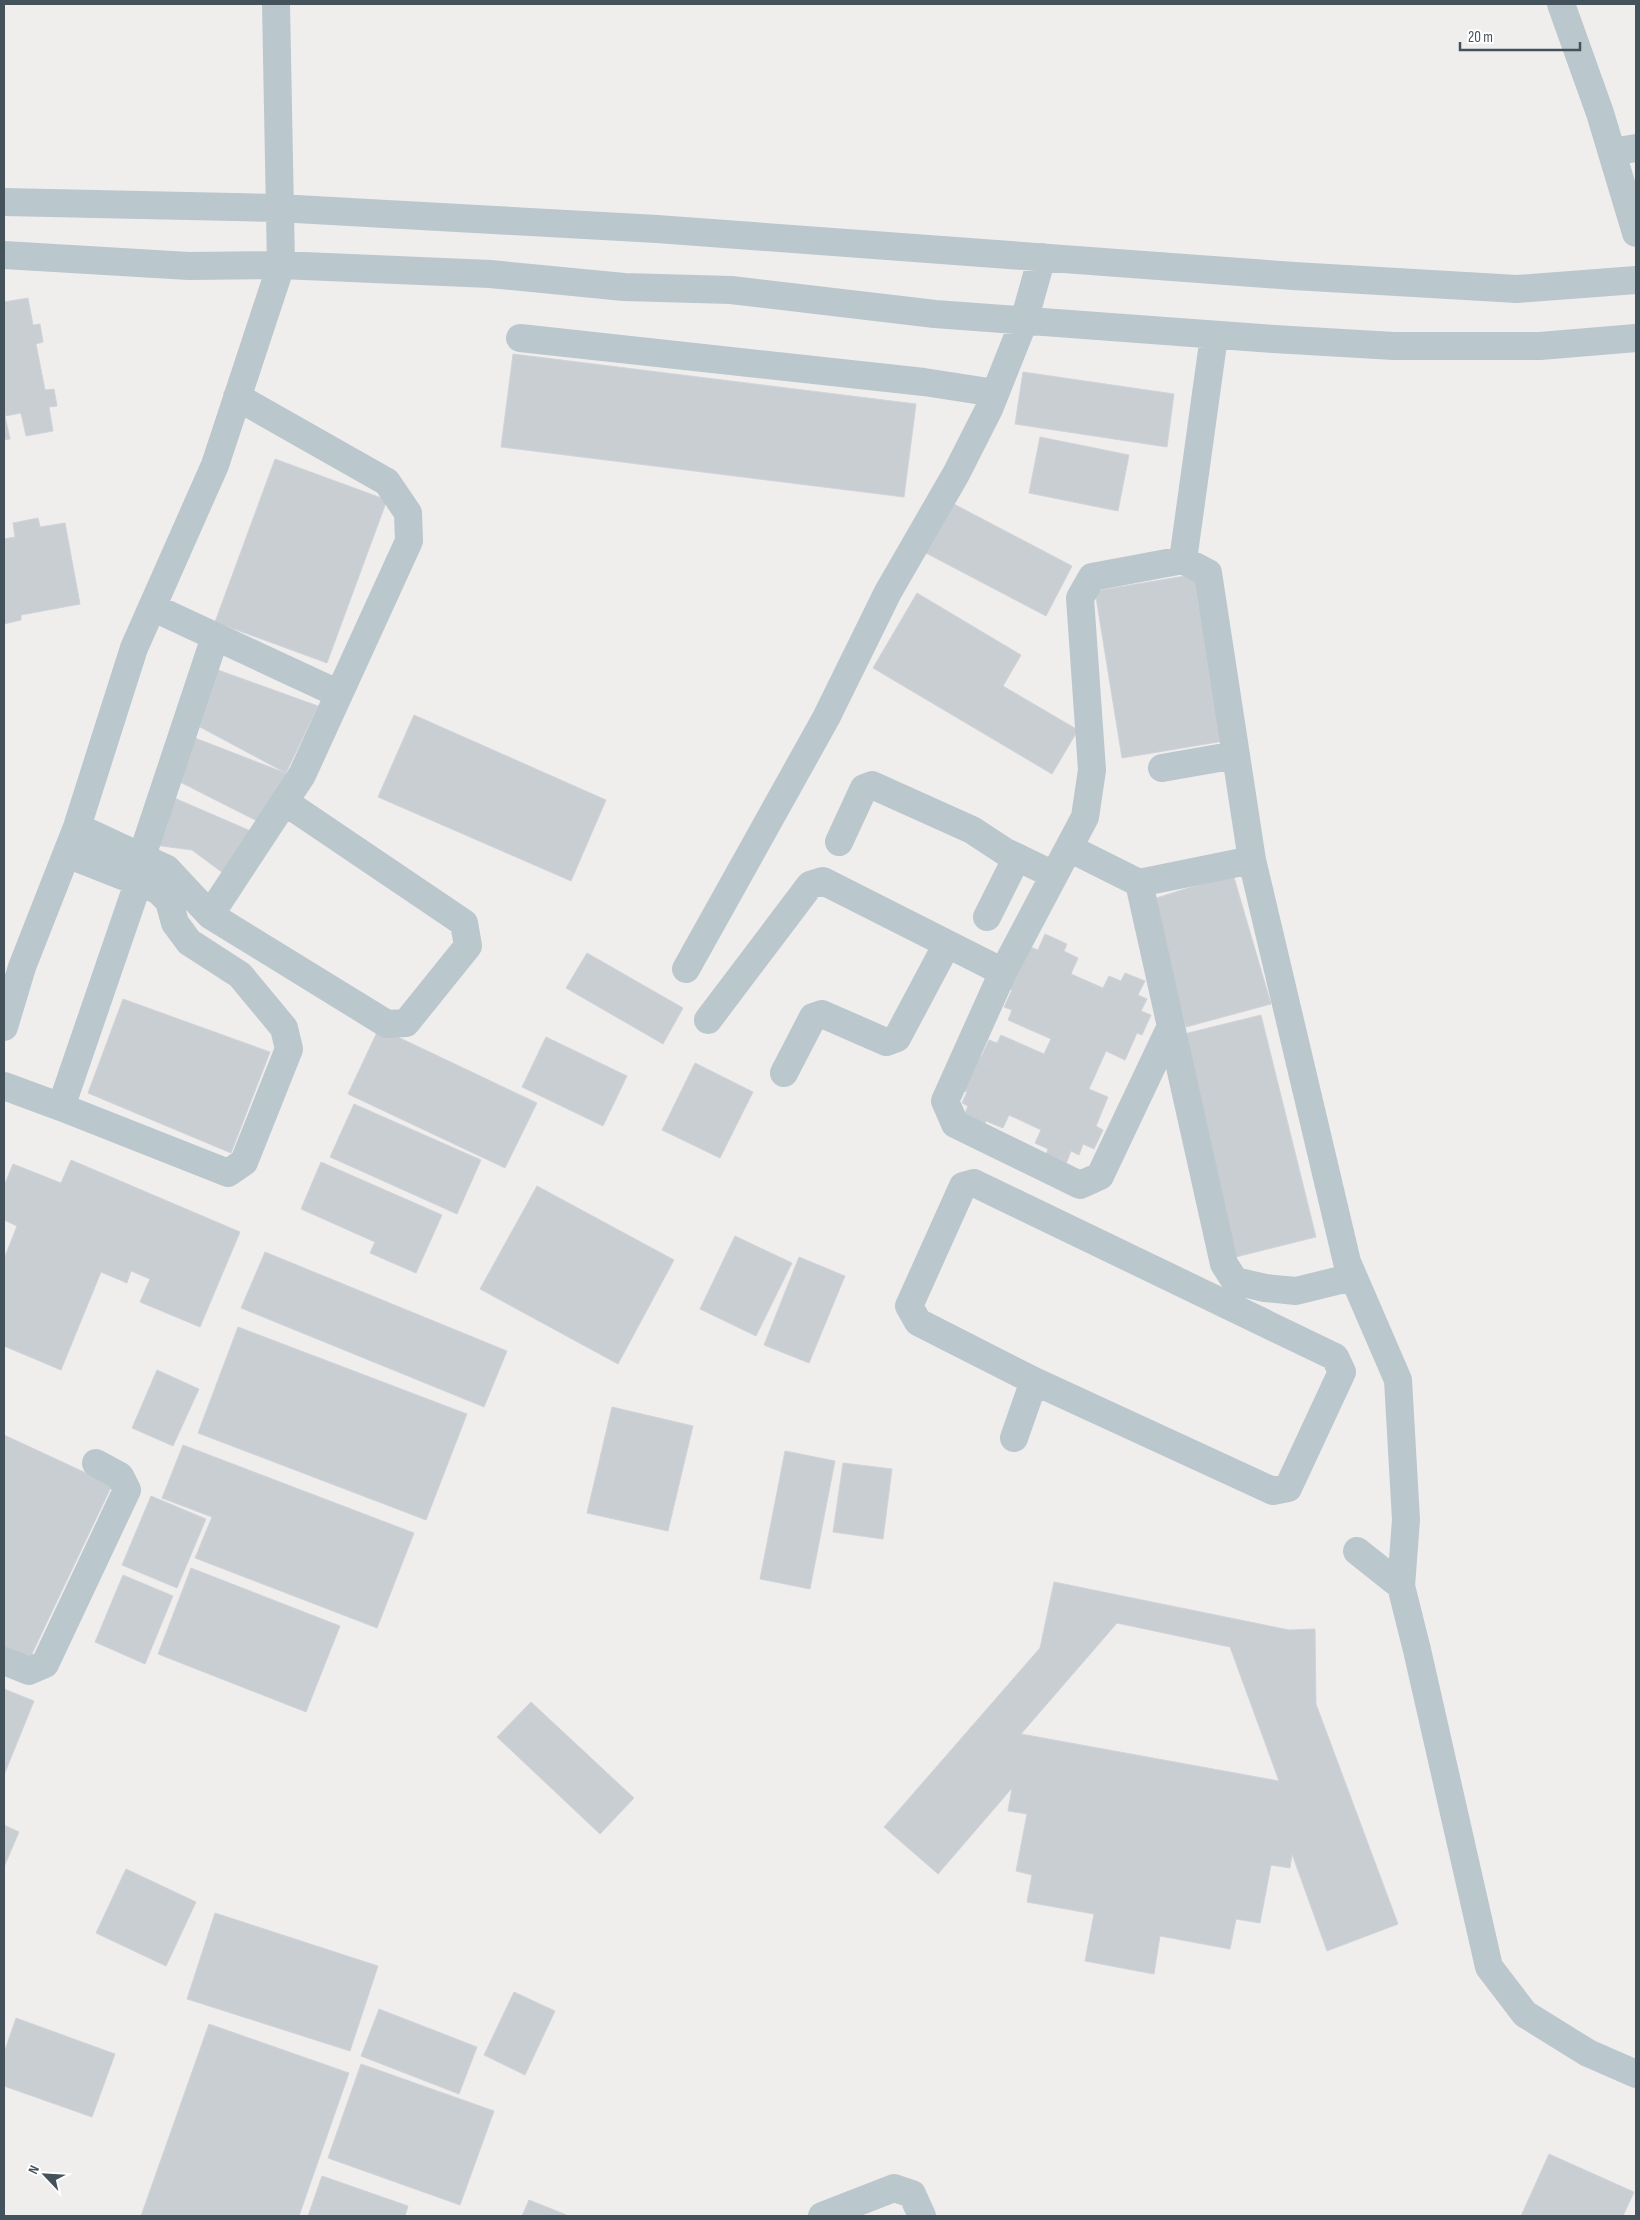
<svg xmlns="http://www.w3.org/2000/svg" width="1640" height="2220" font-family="'Sofia Sans Condensed',sans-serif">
<rect width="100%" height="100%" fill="#f0eded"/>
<path fill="#c9ced2" stroke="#d0d4d9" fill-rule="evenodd" d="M28,298L33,325L40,324L43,342L36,344L45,390L54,389L57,406L49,407L53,431L26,436L21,413L5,416L10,439L4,440V302Z
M513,354L916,404L904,497L501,447Z
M1023,372L1174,394L1167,447L1015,424Z
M1040,437L1129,455L1118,511L1029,493Z
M275,459L387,500L327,663L215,622Z
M950,502L1072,566L1046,616L924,552Z
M38,518L40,527L65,523L80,604L21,615V620L4,624V539L15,537L13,523Z
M1197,574L1224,741L1122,758L1095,591Z
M917,593L1021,655L1003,686L1078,730L1052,774L873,668Z
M218,670L318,706L286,773L200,727Z
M414,715L606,800L571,881L378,797Z
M195,738L288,774L265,825L176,780Z
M172,797L253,832L227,876L192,850L154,845Z
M1233,874L1271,1004L1186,1027L1150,900Z
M1045,934L1067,944L1064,951L1078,958L1071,974L1103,988L1109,976L1121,981L1125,973L1145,981L1138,995L1147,999L1141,1011L1151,1015L1142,1035L1137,1033L1125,1060L1106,1051L1089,1089L1108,1097L1096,1126L1103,1130L1094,1149L1083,1144L1079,1155L1071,1151L1066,1164L1046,1155L1048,1149L1035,1143L1041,1130L1009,1115L1003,1128L986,1121L983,1127L963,1118L968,1106L962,1103L967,1092L954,1087L975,1055L981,1057L989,1040L997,1043L1001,1035L1044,1054L1051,1039L1008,1020L1012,1010L1004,1007L1012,990L1005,987L1030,947L1038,950Z
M587,953L683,1008L663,1044L566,988Z
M123,999L270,1052L231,1153L88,1093Z
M1261,1015L1316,1237L1232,1258L1184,1034Z
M379,1028L537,1103L505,1168L348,1094Z
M546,1037L627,1076L603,1126L522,1087Z
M695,1063L753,1092L720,1158L662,1130Z
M354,1104L481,1160L457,1214L330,1157Z
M71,1160L240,1232L200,1327L140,1302L150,1279L131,1271L127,1283L101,1272L61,1370L4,1346V1259L17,1226L4,1220V1186L13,1164L61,1183Z
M321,1162L442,1215L416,1273L370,1253L375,1242L301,1209Z
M537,1186L674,1260L618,1364L480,1289Z
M735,1236L792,1263L756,1336L700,1309Z
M265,1252L507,1351L484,1407L241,1308Z
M799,1257L845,1276L809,1363L764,1345Z
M238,1327L467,1414L426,1520L198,1433Z
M157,1370L199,1389L173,1446L132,1428Z
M612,1407L693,1426L668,1531L587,1513Z
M4,1435L112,1485L29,1660L4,1648Z
M183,1445L414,1533L377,1628L195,1558L212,1517L162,1498Z
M785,1451L835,1461L810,1589L760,1579Z
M843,1463L892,1469L883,1539L833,1532Z
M151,1496L206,1519L177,1588L122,1565Z
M191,1568L340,1626L306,1712L158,1654Z
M123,1575L173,1596L145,1664L95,1642Z
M1054,1582L1289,1630L1315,1629L1316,1704L1398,1924L1327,1951L1292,1854L1290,1868L1271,1865L1260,1923L1236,1919L1230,1949L1160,1936L1154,1974L1085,1961L1094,1914L1027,1902L1032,1875L1016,1871L1027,1814L1008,1811L1012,1788L938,1874L884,1827L1040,1648ZM1117,1623L1230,1647L1279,1781L1021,1734Z
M4,1689L34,1701L4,1775Z
M531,1702L634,1798L600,1834L497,1737Z
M4,1825L19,1832L4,1867Z
M126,1869L196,1902L166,1966L96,1933Z
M215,1913L378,1966L350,2051L187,1999Z
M514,1992L555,2011L525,2075L484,2055Z
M379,2009L477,2047L459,2094L361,2056Z
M16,2018L115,2054L92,2117L4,2086V2053Z
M209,2024L349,2073L299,2216H141Z
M361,2064L494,2111L460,2205L328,2158Z
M1549,2154L1634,2192L1623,2216H1521Z
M322,2176L408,2206L405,2216H308Z
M529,2200L569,2216H522Z"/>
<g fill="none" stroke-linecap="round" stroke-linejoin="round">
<path stroke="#bac7cd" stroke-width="28" d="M1612,152L1636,148
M4,202L278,208L657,229L1294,276L1517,289L1636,280
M4,255L189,266L281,265L490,274L624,287L731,290L935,314L1274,339L1394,346H1540L1636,338
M520,338L924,382L995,393
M237,397L387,482L408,513L409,541L302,775L210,915L387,1024L406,1023L468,946L464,923L285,802
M1183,560L1214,336
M152,607L339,694
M1162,768L1236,755
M77,827L167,869L210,915
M839,842L864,788L872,785L972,830L1004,851L1054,875
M1069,848L1139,883
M67,854L158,890L169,901L175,923L189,942L240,975L284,1028L289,1049L244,1162L228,1173L61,1107L138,883
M142,856L215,637
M987,917L1017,857
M686,969L826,718L888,592L956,474L989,409L1024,321L1042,257
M708,1020L810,885L823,881L1003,972
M1171,1026L1100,1176L1080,1185L955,1124L945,1101L1003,972L1085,817L1092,770L1080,598L1092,577L1183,560L1208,573L1252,860
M4,1027L22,967L77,827L134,648L215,465L281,265L276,4
M784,1073L813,1017L822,1014L886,1042L897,1038L947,944
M4,1086L61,1107
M1353,1277L1296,1291L1265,1288L1235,1281L1224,1264L1139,883L1252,860L1347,1262L1398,1380L1406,1520L1401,1586
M1014,1438L1034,1381L918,1322L909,1306L963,1186L974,1183L1335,1357L1342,1372L1288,1488L1273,1491L1034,1381
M1357,1551L1401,1586L1417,1650L1489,1967L1525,2014L1588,2053L1636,2074
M4,1661L29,1671L45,1664L127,1490L120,1476L96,1463
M822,2216L894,2188L912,2194L922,2216"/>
<path stroke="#bac7cd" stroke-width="28" d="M1561,4L1600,113L1636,233"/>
</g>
<rect width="1640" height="2220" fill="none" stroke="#44535b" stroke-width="10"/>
<g transform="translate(45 2175) rotate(295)" stroke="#ffffff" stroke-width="4" paint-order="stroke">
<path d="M0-4L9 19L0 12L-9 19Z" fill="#44535b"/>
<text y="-8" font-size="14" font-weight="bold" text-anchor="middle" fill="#44535b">N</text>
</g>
<path d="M1460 42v8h120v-8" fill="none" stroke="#44535b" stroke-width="2.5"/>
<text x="1468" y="42" font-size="15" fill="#44535b" stroke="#ffffff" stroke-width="4" paint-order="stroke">20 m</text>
</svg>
